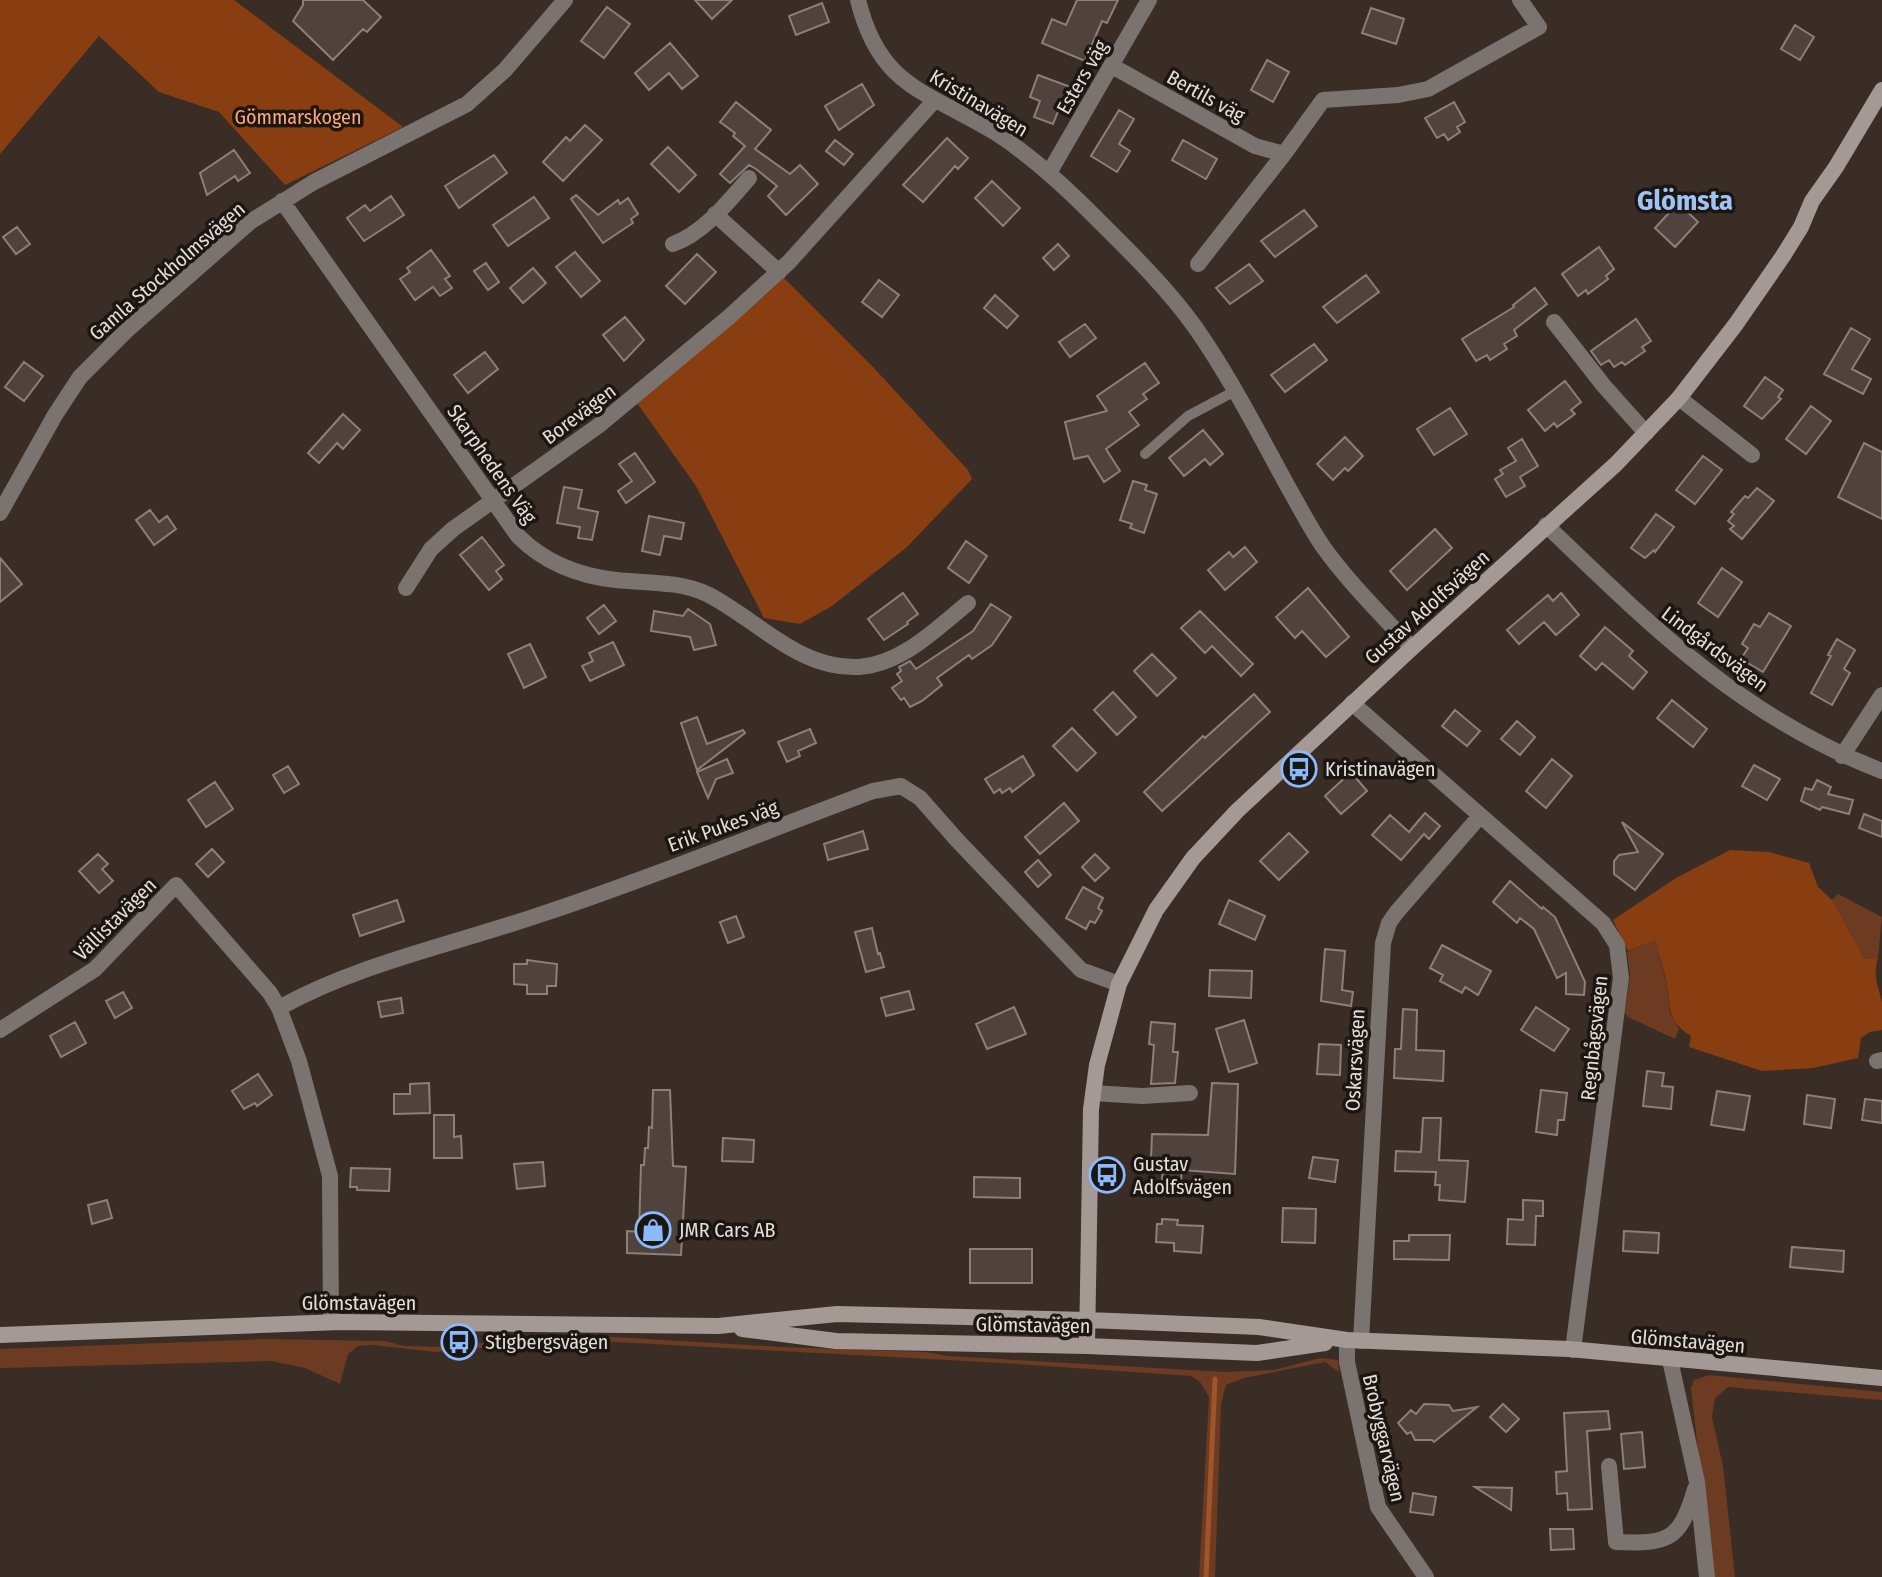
<svg xmlns="http://www.w3.org/2000/svg" width="1882" height="1577" font-family="'Fira Sans Condensed',sans-serif">
<rect width="100%" height="100%" fill="#3a2d26"/>
<path fill="#6c3b21" d="M1838,894L1882,917L1878,958L1865,959L1832,900Z
M1655,939L1667,986L1670,1013L1679,1029L1675,1039L1628,1017L1625,1013L1630,975L1627,952Z
M542,1336L614,1337L781,1347L926,1352L948,1356L1225,1372L1274,1370L1320,1358L1338,1360L1339,1372L1325,1362L1244,1378L1226,1385L1221,1404L1215,1577H1199L1209,1397L1200,1382L1191,1376L1002,1363L559,1339L543,1341L531,1348H468L436,1352L372,1345L358,1346L348,1354L340,1384L305,1368L271,1361L0,1368V1349L267,1339L385,1341L404,1346L448,1347L479,1343L527,1344Z
M1709,1375L1882,1392V1400L1728,1387L1715,1398L1712,1417L1723,1466L1735,1577H1712L1691,1388L1694,1380Z"/>
<path fill="#883e11" d="M0,0H234L403,127L285,185L219,112L159,92L99,36L0,154Z
M781,275L873,367L968,470L972,479L907,547L832,606L800,624L764,618L696,486L637,403Z
M1730,850L1769,852L1809,863L1818,887L1832,900L1865,959L1878,958C1872,976 1879,987 1882,1003C1882,1011 1882,1021 1882,1030L1870,1032L1861,1038L1858,1058L1813,1068L1762,1071L1689,1047L1691,1036C1667,1021 1671,1010 1667,985C1664,970 1659,955 1655,940L1628,951L1613,920L1676,878Z"/>
<g fill="none" stroke-linecap="round" stroke-linejoin="round">
<path stroke="#a0542a" stroke-width="5" d="M1206,1577L1215,1379"/>
</g>
<path fill="#50423c" stroke="#8e7f77" stroke-width="2" d="M303,0H363L381,17L367,32L363,29L333,60L293,21L303,5Z
M695,0H732L712,19Z
M1077,0H1118L1107,23L1102,21L1085,61L1042,43L1052,19L1066,25Z
M822,3L829,22L796,35L789,16Z
M607,7L630,24L604,58L581,41Z
M1371,8L1404,19L1396,44L1362,33Z
M1795,25L1814,37L1800,60L1781,49Z
M670,43L698,76L682,89L669,73L649,90L635,73Z
M1267,60L1289,72L1273,102L1251,90Z
M1038,75L1068,86L1053,124L1034,117L1040,101L1030,97Z
M862,84L874,105L839,130L825,106Z
M736,102L771,130L755,149L790,174L800,165L818,184L786,215L768,196L777,186L756,169L749,165L730,183L720,174L745,146L733,136L735,133L720,122Z
M1454,102L1465,122L1457,127L1460,132L1448,140L1444,134L1437,138L1425,118Z
M1119,110L1134,119L1119,144L1130,151L1117,172L1091,156Z
M585,125L602,140L563,181L543,162L566,137L570,141Z
M947,138L968,158L958,169L955,166L923,202L903,185Z
M835,140L853,154L844,165L826,151Z
M1183,140L1217,159L1206,179L1172,160Z
M668,147L696,175L679,192L651,164Z
M234,150L250,173L238,181L235,176L207,195L200,173Z
M494,155L507,173L459,208L445,186Z
M992,181L1020,208L1003,226L975,198Z
M576,195L598,215L618,200L620,204L628,198L638,214L631,219L633,223L603,243L571,199Z
M391,196L404,215L364,241L347,218L365,205L370,211Z
M534,197L549,218L508,246L493,225Z
M1678,203L1698,222L1675,247L1655,228Z
M1304,210L1317,226L1275,257L1261,241Z
M17,227L30,244L16,254L3,237Z
M1058,244L1069,256L1054,270L1043,258Z
M1599,247L1614,269L1606,276L1608,279L1588,294L1586,290L1578,296L1562,274Z
M431,250L450,276L445,279L452,288L440,296L433,287L415,300L400,279L410,272L407,268Z
M575,252L600,281L581,297L556,267Z
M697,254L716,272L685,304L666,286Z
M486,263L499,282L488,290L474,271Z
M1249,264L1263,281L1230,304L1216,288Z
M533,268L546,283L523,303L510,288Z
M1366,275L1379,292L1337,323L1323,307Z
M879,280L899,295L882,317L862,302Z
M1535,288L1547,304L1514,330L1517,336L1504,344L1507,349L1490,360L1487,355L1476,361L1462,339L1514,307L1513,305Z
M995,295L1018,316L1007,328L984,308Z
M625,317L644,340L624,361L603,335Z
M1636,319L1651,341L1642,347L1645,351L1625,365L1622,362L1614,367L1609,360L1601,365L1591,351Z
M1085,324L1096,338L1070,357L1059,342Z
M1851,328L1870,339L1852,369L1871,379L1863,394L1824,374Z
M1314,344L1327,360L1285,392L1271,375Z
M485,352L498,369L468,393L454,375Z
M24,362L43,376L24,401L5,387Z
M1145,363L1159,383L1143,394L1147,399L1129,412L1139,425L1106,449L1120,471L1104,482L1088,456L1074,459L1065,422L1107,411L1097,396Z
M1765,377L1783,390L1778,397L1781,399L1762,419L1744,406Z
M1565,381L1581,402L1571,410L1575,414L1557,427L1554,423L1545,431L1528,410Z
M1811,406L1831,421L1806,454L1786,439Z
M1450,408L1467,434L1434,455L1417,429Z
M343,414L360,430L343,449L337,443L319,463L308,453Z
M1203,430L1223,454L1210,465L1205,459L1184,476L1169,458Z
M1345,437L1363,456L1348,471L1345,468L1333,480L1317,464Z
M1522,439L1538,466L1520,477L1525,486L1506,497L1495,479L1503,474L1500,470L1516,461L1508,448Z
M1864,443L1882,452V519L1838,497Z
M635,453L655,482L626,503L618,491L632,481L619,464Z
M1703,456L1722,470L1695,504L1676,490Z
M1133,481L1147,485L1145,490L1157,494L1144,533L1130,528L1132,524L1120,520Z
M564,487L582,490L578,508L598,512L592,540L578,538L580,527L557,523Z
M1757,488L1774,501L1742,539L1730,529L1734,526L1728,521L1734,514L1731,512L1745,496L1748,498Z
M150,510L159,522L167,516L176,529L154,545L136,520Z
M1656,514L1674,527L1655,552L1654,550L1645,558L1631,548Z
M649,516L684,523L681,539L664,536L660,555L642,551Z
M1435,529L1452,548L1407,590L1390,571Z
M482,537L504,565L496,571L502,579L489,590L460,555Z
M966,541L987,556L969,583L948,568Z
M1245,547L1257,562L1225,590L1208,570L1229,552L1233,557Z
M0,558L22,584L0,602Z
M1722,568L1742,582L1718,617L1698,603Z
M1308,588L1349,637L1326,657L1302,631L1295,638L1276,617Z
M903,593L918,614L907,622L908,624L884,640L868,619Z
M1561,593L1579,615L1556,635L1544,622L1519,644L1507,630L1548,595L1553,601Z
M991,604L1011,617L992,645L972,659L969,655L937,678L942,685L922,701L910,707L904,698L901,700L892,688L902,681L897,674L901,671L899,667L910,661L916,669L973,631Z
M604,605L616,621L599,634L587,618Z
M688,609L710,624L716,645L694,650L690,637L651,631L654,611L683,616Z
M1200,611L1253,664L1241,676L1212,646L1205,653L1181,628Z
M1769,613L1791,626L1763,672L1741,659L1748,648L1742,644L1754,624L1760,627Z
M1605,627L1633,651L1629,656L1647,672L1633,689L1602,663L1596,670L1580,656Z
M1837,639L1855,650L1844,669L1850,673L1832,705L1811,693L1831,656L1828,655Z
M613,642L624,665L590,681L582,666L593,661L589,653Z
M530,644L546,677L524,688L508,654Z
M1152,654L1176,678L1157,696L1134,671Z
M1113,692L1136,717L1117,735L1094,710Z
M1254,694L1270,712L1162,811L1144,792L1203,736L1205,738Z
M1672,700L1707,729L1693,747L1657,718Z
M1455,710L1480,731L1467,746L1442,726Z
M697,717L707,744L743,730L745,733L697,770L681,723Z
M1517,721L1535,737L1520,755L1501,739Z
M1072,728L1096,753L1077,771L1053,746Z
M810,729L816,743L798,751L800,756L787,762L778,742Z
M1023,756L1034,775L1012,792L1010,788L1002,793L1000,789L994,793L985,779Z
M727,759L733,773L716,779L708,798L697,772Z
M1552,759L1572,776L1546,808L1526,791Z
M1754,765L1780,779L1767,800L1742,786Z
M288,766L299,784L284,793L273,775Z
M1351,772L1367,791L1341,814L1325,796Z
M1817,780L1831,787L1828,794L1853,800L1849,814L1822,807L1820,810L1801,801L1805,788L1812,790Z
M215,782L233,809L206,827L188,800Z
M1064,803L1079,821L1040,854L1025,837Z
M1425,813L1440,826L1429,839L1424,834L1401,860L1372,835L1390,815L1409,832Z
M1864,814L1882,821V837L1859,828Z
M1622,822L1663,854L1635,890L1614,874V861L1619,855L1638,852Z
M863,831L868,849L828,860L824,844Z
M1289,833L1308,852L1279,880L1260,861Z
M212,849L224,862L208,877L196,864Z
M98,854L108,864L102,869L113,881L99,893L79,871Z
M1095,854L1109,868L1095,881L1082,867Z
M1038,860L1051,875L1038,887L1025,872Z
M1510,881L1542,909L1543,907L1555,917L1585,982L1584,995L1566,994V973L1557,978L1534,929L1520,918L1517,923L1493,902Z
M1083,887L1103,898L1098,908L1102,911L1095,923L1090,921L1086,929L1066,918Z
M397,900L404,921L360,936L353,915Z
M1229,900L1265,916L1255,940L1219,924Z
M736,916L744,937L728,943L720,922Z
M872,928L878,954L880,953L884,967L866,972L855,932Z
M1442,945L1491,971L1478,995L1465,987L1462,993L1440,981L1443,975L1430,968Z
M1325,949L1345,951L1342,990L1353,992L1351,1006L1321,1001Z
M527,960L557,964L556,986H547V994H527V985L514,984V964H527Z
M1210,970L1252,971L1251,998L1209,996Z
M909,991L914,1009L886,1016L881,998Z
M123,992L132,1008L115,1018L106,1001Z
M401,998L403,1013L381,1017L378,1002Z
M1014,1007L1026,1034L987,1049L976,1024Z
M1536,1007L1569,1029L1554,1051L1521,1030Z
M1403,1009L1417,1010L1416,1050L1444,1051L1443,1081L1394,1078L1395,1049H1401Z
M1244,1020L1257,1063L1229,1072L1216,1029Z
M75,1022L86,1043L61,1057L50,1036Z
M1151,1022L1175,1024L1173,1052H1178L1175,1083L1151,1084L1154,1045L1149,1044Z
M1319,1044L1341,1045L1340,1075L1317,1074Z
M1647,1071L1664,1073L1662,1086L1673,1087L1671,1109L1643,1106Z
M258,1074L272,1095L257,1106L255,1103L244,1109L232,1091Z
M429,1083L430,1113L394,1114V1094H410V1084Z
M1212,1083L1238,1084L1235,1174L1182,1170L1181,1181H1162L1163,1159H1151L1152,1134L1208,1135Z
M653,1090H670L673,1166L686,1167L681,1255L627,1253V1231L639,1232L641,1165H644L645,1148H648L649,1127L652,1128Z
M1541,1090L1567,1093L1564,1120H1558L1557,1135L1536,1132Z
M1717,1091L1750,1096L1744,1130L1711,1125Z
M1807,1095L1835,1099L1831,1128L1804,1124Z
M1865,1099L1882,1101V1123L1862,1120Z
M434,1115H454V1137L461,1136L462,1158H434Z
M1423,1118H1441L1439,1160L1468,1161L1465,1202L1439,1200L1440,1185H1435L1436,1172L1395,1171L1396,1151L1421,1152Z
M723,1138L754,1140L753,1162L722,1161Z
M1313,1157L1338,1160L1335,1182L1309,1178Z
M543,1162L545,1186L517,1189L514,1164Z
M351,1168L390,1169L389,1191L357,1190V1187H350Z
M974,1177L1020,1178V1198L974,1197Z
M107,1200L112,1218L92,1224L88,1205Z
M1523,1200L1543,1201V1216H1536L1535,1245L1507,1244L1508,1219L1523,1220Z
M1283,1208L1316,1209L1315,1243L1282,1242Z
M1162,1219L1178,1220L1177,1225L1203,1226L1201,1253L1174,1251V1243L1156,1242L1157,1224H1162Z
M1624,1231L1659,1233L1658,1253L1623,1251Z
M1409,1235H1450L1449,1260L1394,1259V1241H1409Z
M1792,1247L1844,1251L1843,1272L1790,1267Z
M970,1249H1032V1283H970Z
M1424,1404L1449,1405L1453,1411L1477,1407L1434,1442L1432,1440H1415L1411,1432L1407,1434L1398,1423L1411,1410L1416,1414Z
M1503,1404L1519,1419L1506,1432L1490,1417Z
M1608,1411L1610,1429L1587,1431L1592,1509L1568,1510L1567,1493L1557,1494L1556,1472L1567,1471L1564,1413Z
M1642,1432L1645,1467L1624,1469L1621,1434Z
M1475,1487L1512,1488L1511,1510Z
M1413,1493L1436,1497L1433,1515L1410,1512Z
M1550,1529H1573L1574,1549L1551,1550Z"/>
<g fill="none" stroke-linecap="round" stroke-linejoin="round">
<path stroke="#7a7370" stroke-width="10" d="M1145,454L1188,416L1235,391"/>
<path stroke="#7a7370" stroke-width="16" d="M858,0C880,89 928,91 996,133C1030,155 1060,182 1089,211C1125,247 1165,285 1195,327C1230,377 1258,432 1287,485C1299,506 1310,528 1324,548C1350,584 1382,615 1412,648
M1112,66L1255,146L1284,154
M1049,173L1149,0
M282,201L518,536C545,563 579,576 616,580C646,583 679,581 707,594C757,619 798,670 859,667C902,664 936,629 968,603
M715,214L779,272
M673,244C703,234 729,201 749,178
M1198,264L1284,154L1323,100L1398,95L1428,89L1539,27L1520,0
M1554,322L1604,386L1646,433
M1679,398L1752,455
M0,513L55,415L80,377L126,331L250,222L314,182L467,104L505,70L565,0
M1546,525C1651,626 1743,718 1882,771
M406,588L431,549L453,529L598,426L729,317L789,262L934,101
M1352,703L1603,923L1617,945L1621,978L1573,1350
M1842,756L1882,695
M279,1008C360,963 455,944 542,914C654,877 763,832 873,791L901,786L920,798L957,840L1081,970L1119,984
M0,1030L95,969L176,885L270,993L279,1008L299,1061L330,1176L331,1322
M1877,1061L1882,1060
M1093,1093L1142,1096L1190,1093
M1347,1340V1362L1378,1507L1426,1577
M1361,1341L1383,943L1389,923L1396,913L1480,816
M1670,1360L1697,1482L1707,1577
M1609,1466L1616,1542C1668,1544 1680,1541 1695,1489"/>
<path stroke="#a49994" stroke-width="16" d="M742,1329L836,1341L1087,1346L1257,1353L1325,1343
M0,1335L340,1322L718,1326L837,1314L1088,1320L1259,1327L1347,1340L1569,1349L1882,1378
M1087,1346L1091,1109L1097,1065L1119,984L1156,910L1193,858L1237,811L1412,648L1616,464L1679,398L1736,324L1783,256L1801,227L1812,201L1836,167L1882,90"/>
</g>
<defs>
<symbol id="bus-ring" viewBox="-11 -11 22 22"><circle r="9.5" fill="#1c1613" stroke="#8bbafc" stroke-width="1.5"/><path d="M-5-6H5V4H4V6H2V4H-2V6H-4V4H-5ZM-3.5-4V0h7V-4ZM-3.5 1.2v1.5H-2V1.2ZM2 1.2v1.5H3.5V1.2Z" fill="#8bbafc"/></symbol>
<symbol id="shop-ring" viewBox="-11 -11 22 22"><circle r="9.5" fill="#1c1613" stroke="#8bbafc" stroke-width="1.5"/><path d="M-5-2.5h2.3a2.7 3.5 0 0 1 5.4 0H5L5.5 6h-11ZM-1.5-2.5h3a1.5 2.3 0 0 0-3 0Z" fill="#8bbafc"/></symbol>
</defs>
<g fill-rule="evenodd">
<use href="#bus-ring" x="1279" y="749" width="40" height="40"/>
<use href="#bus-ring" x="1087" y="1155" width="40" height="40"/>
<use href="#shop-ring" x="633" y="1210" width="40" height="40"/>
<use href="#bus-ring" x="439" y="1322" width="40" height="40"/>
</g>
<g text-anchor="middle" stroke-width="7" stroke-linejoin="round" paint-order="stroke">
<g font-size="20" fill="#e5ddd9" stroke="#1c1613">
<text transform="translate(1082 77) rotate(-60)" y="7">Esters väg</text>
<text transform="translate(1206 96) rotate(29)" y="7">Bertils väg</text>
<text transform="translate(979 103) rotate(31)" y="7">Kristinavägen</text>
<text transform="translate(167 271) rotate(-41)" y="7">Gamla Stockholmsvägen</text>
<text transform="translate(579 414) rotate(-37)" y="7">Borevägen</text>
<text transform="translate(492 464) rotate(55)" y="7">Skarphedens Väg</text>
<text transform="translate(1427 607) rotate(-42)" y="7">Gustav Adolfsvägen</text>
<text transform="translate(1715 649) rotate(37)" y="7">Lindgårdsvägen</text>
<text transform="translate(723 826) rotate(-20)" y="7">Erik Pukes väg</text>
<text transform="translate(115 919) rotate(-45)" y="7">Vällistavägen</text>
<text transform="translate(1594 1038) rotate(-84)" y="7">Regnbågsvägen</text>
<text transform="translate(1355 1060) rotate(-87)" y="7">Oskarsvägen</text>
<text x="359" y="1310">Glömstavägen</text>
<text transform="translate(1033 1325) rotate(1)" y="7">Glömstavägen</text>
<text transform="translate(1688 1341) rotate(5)" y="7">Glömstavägen</text>
<text transform="translate(1384 1438) rotate(77)" y="7">Brobyggarvägen</text>
</g>
<g font-size="20" fill="#fda87d" stroke="#1c1613">
<text x="298" y="124">Gömmarskogen</text>
</g>
<g font-size="20" fill="#e5ddd9" stroke="#1c1613" text-anchor="start">
<text x="1325" y="776">Kristinavägen</text>
<text x="1133" y="1171">Gustav<tspan x="1133" dy="23">Adolfsvägen</tspan></text>
<text x="679" y="1237">JMR Cars AB</text>
<text x="485" y="1349">Stigbergsvägen</text>
</g>
<g font-size="28" font-weight="bold" fill="#a0c3f5" stroke="#1c1613">
<text x="1685" y="210">Glömsta</text>
</g>
</g>
</svg>
